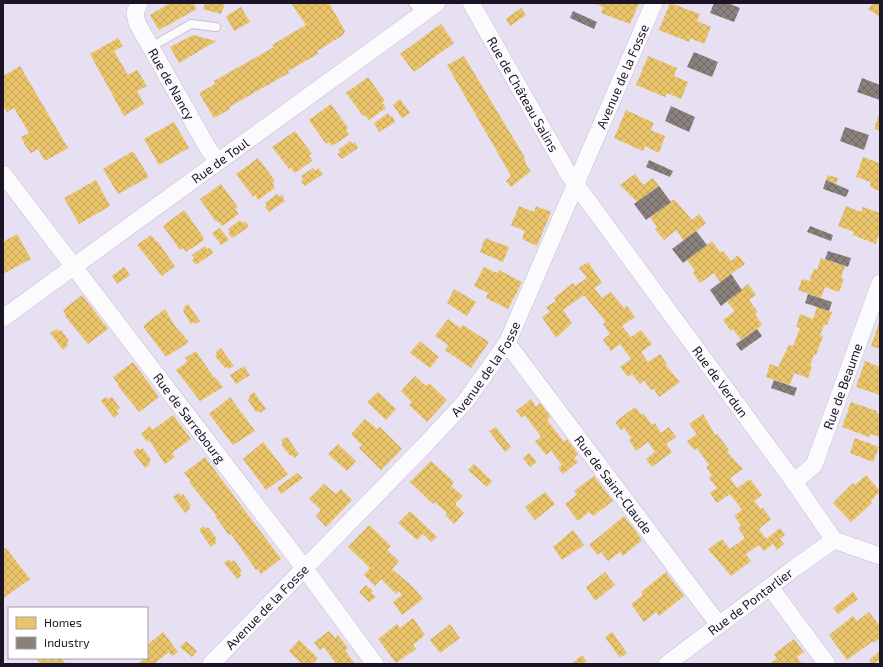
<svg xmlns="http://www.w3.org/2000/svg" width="883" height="667" font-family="'Exo 2',sans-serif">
<defs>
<pattern id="homes-cross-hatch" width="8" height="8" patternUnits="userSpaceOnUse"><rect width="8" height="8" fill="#e9c46a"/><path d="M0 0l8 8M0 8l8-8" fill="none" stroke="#c7a85c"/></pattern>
<pattern id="industry-cross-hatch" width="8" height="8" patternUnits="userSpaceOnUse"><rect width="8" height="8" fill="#8a817c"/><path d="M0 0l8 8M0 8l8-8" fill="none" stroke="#706866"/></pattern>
</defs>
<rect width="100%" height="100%" fill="#e7e0f2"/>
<path fill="url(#homes-cross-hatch)" d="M170,3H193L197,9L159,30L150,15Z
M205,3H225L221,14L203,9Z
M291,3H329L345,31L343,35L317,51L318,54L288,71L289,73L229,107L230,109L214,118L199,93L215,84L214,81L274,47L272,45L306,25Z
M593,3H639L630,24L601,13L603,7Z
M670,3L700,14L697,21L711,27L704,44L690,38L689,42L659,30Z
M873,3H880V17L868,9Z
M241,7L250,22L234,31L226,16Z
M521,8L526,15L510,26L506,19Z
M441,24L454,43L414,72L400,54Z
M193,35L216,41L179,63L170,47Z
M118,38L123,46L114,51L128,75L137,70L147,86L137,91L144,104L124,116L90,54Z
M464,56L524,156L526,165L531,171L511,187L506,181L511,176L447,65Z
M648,56L677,68L674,76L688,82L681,99L667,93L665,97L636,85Z
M20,66L68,148L45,161L38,149L31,153L25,145L21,137L29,133L14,108L7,112L3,105V76Z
M368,77L385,101L382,102L386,108L369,120L365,115L363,116L346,93Z
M400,99L410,113L402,118L393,105Z
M331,104L348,128L346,130L349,135L332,146L329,142L326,144L309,120Z
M626,110L654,123L651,130L665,136L659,153L645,146L643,151L614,138Z
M880,112V131L874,129Z
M388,113L390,117L392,115L395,122L379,132L374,123Z
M174,122L189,148L159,165L144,139Z
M295,131L312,154L309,155L312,161L295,173L291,168L289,169L272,147Z
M350,141L352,144L355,142L358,148L342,159L337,154L340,152L338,150Z
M133,151L149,177L118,194L103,169Z
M863,157L879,163L880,160V191L870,187L871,182L856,177Z
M258,158L275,181L272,182L275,188L258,200L255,195L253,197L236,174Z
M313,168L315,171L318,168L323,174L305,186L301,181L303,179L301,176Z
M635,174L643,185L653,178L659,186L637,202L620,185Z
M828,175L838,178L836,184L826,180Z
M96,180L110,206L79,224L64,198Z
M221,184L238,207L235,209L239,214L222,226L218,221L216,222L200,199Z
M277,194L279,196L282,195L285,201L269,212L265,207L267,205L265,203Z
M674,199L692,220L699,214L706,223L684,241L676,230L664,240L655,229L657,227L650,217Z
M519,206L534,212L536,206L551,212L537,246L522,239L525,231L511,225Z
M846,206L861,212L863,207L880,213V231L876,244L853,235L854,232L838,226Z
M184,210L202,235L204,240L186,252L183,248L180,250L163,226Z
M240,220L242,223L245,221L249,227L232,238L228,233L230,232L228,229Z
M220,228L229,240L221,245L212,233Z
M17,234L31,259L3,274V242Z
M151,235L157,242H158L175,266L162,276L137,245Z
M485,238L509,247L503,262L480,252Z
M712,241L720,252L723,251L731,261L738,255L745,264L720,282L714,273L700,283L693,273L695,271L687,260Z
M205,246L207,249L210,248L213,253L196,265L192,260L194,258L192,255Z
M821,258L845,266L841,278L844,279L839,292L825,287L821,298L798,290L802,279L809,281L814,269L817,270Z
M588,262L602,283L594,288L602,298L611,292L624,308L627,306L635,317L622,326L631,337L641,330L652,344L641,352L648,362L660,354L667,364L665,365L667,367L680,382L659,397L654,389L651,390L644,380L640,384L632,374L628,377L620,367L631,359L620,344L611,351L603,340L610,334L603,324L606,322L584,295L563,310L572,323L556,338L542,317L550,312L546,307L556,301L554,298L573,283L575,286L587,278L579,268Z
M124,267L130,275L117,284L112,276Z
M484,267L497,273L499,270L522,282L508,309L486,298L488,293L474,286Z
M748,284L756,295L749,300L758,312L755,314L762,325L741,340L733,329L731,331L723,320L735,311L727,302Z
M454,289L476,302L467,316L447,303Z
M82,295L108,329L88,344L65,316L66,315L63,310Z
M188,304L200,321L195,324L194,322L191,324L183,311L184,310L183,308Z
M817,307L832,312L827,325H824L820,335L823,336L816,355L814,354L810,366L812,367L808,378L794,373L790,385L766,377L770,364L778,367L789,345L793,346L800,328L796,327L800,314L813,319Z
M165,309L175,326L189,342L166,357L143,326Z
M448,319L460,328L463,325L489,342L471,368L445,350L448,345L435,336Z
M880,320V349L871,346Z
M57,329L59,332L61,330L69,341L67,342L68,345L63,350L50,333Z
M420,341L439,357L430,368L410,353Z
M221,348L234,366L228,369L227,367L225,368L215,356L217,354L216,352Z
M196,351L214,378L215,377L223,387L200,401L176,370L187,362L185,358Z
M865,361L880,367V395L856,387Z
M133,362L159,397L139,412L118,386L119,385L113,377Z
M244,366L250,375L236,384L230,375Z
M415,376L426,386L429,383L447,400L427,422L409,405L412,402L401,391Z
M254,392L266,409L260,413L259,411L256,412L248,400L250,398L249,396Z
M378,392L396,409L386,420L367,402Z
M106,397L108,399L112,397L120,408L116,411L119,414L114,418L101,401Z
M230,397L255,431L233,445L209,414Z
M531,399L536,407L540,403L551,417L547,420L564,442L567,439L578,454L574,458L578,462L563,474L558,468L562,465L551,451L546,455L535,441L541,437L525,415L522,418L516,411Z
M851,402L877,411L876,413L880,415V437L870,434L869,437L842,427Z
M635,407L642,415L644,414L652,425L655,423L661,433L669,427L676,437L666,444L672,452L652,467L646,459L655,452L648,442L636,451L629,440L632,438L629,435L624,428L621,430L615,422Z
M703,414L715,435L717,434L729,450L727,452L743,469L730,478L737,488L750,479L762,495L754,501L761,509L763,508L771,519L759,529L766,539L780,528L785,535L780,539L784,544L777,550L773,544L764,551L759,545L746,554L751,561L731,576L708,549L722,539L730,549L745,538L738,528L741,525L734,516L742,510L730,494L717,503L710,493L717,488L709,478L712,475L706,467L709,465L697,448L694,450L687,441L697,434L689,424Z
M173,415L191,439L172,453L175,457L165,464L149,440L147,442L141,434L150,426L153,430Z
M365,419L377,429L380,427L402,449L381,470L359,448L362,445L351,434Z
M496,427L511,447L505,452L489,431Z
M287,437L299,454L294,458L292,455L290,456L281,444L283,443L281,440Z
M855,438L879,447L873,462L850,453Z
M263,442L288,474L266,490L243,459Z
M338,444L356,461L347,471L328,454Z
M138,448L140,450L143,448L151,460L149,462L150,464L145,468L133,452Z
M529,453L537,462L530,467L523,458Z
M205,457L281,559L261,574L258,569L256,570L231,534L229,535L215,516L216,515L189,482L191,481L184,473Z
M431,461L454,482L451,486L463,496L455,504L464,513L454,524L445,515L447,513L435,502L433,504L410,482Z
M474,464L492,481L487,487L468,470Z
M297,473L303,478L281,494L277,488Z
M866,475L880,491L871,501L872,503L851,522L833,503L853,483L855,485Z
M594,476L613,501L593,516L589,512L578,521L565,504L577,495L574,491Z
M324,484L336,494L341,489L352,500L326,527L316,516L321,510L309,499Z
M545,492L555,504L535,520L525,507Z
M179,493L181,496L183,494L191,505L189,506L190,509L185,513L173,497Z
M410,511L437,537L431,542L423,534L417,540L398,523Z
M624,516L642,540L623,556L620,552L608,561L601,552L598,555L589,545Z
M369,525L391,546L387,550L399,561L392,569L412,586L423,599L402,615L393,602L402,595L399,591L396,594L381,579L375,586L364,575L370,568L348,547Z
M204,526L206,529L208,527L217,539L215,541L216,543L211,547L199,530Z
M573,530L584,545L562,560L553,547Z
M6,548L30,579L4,598L3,550Z
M229,559L231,562L234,560L242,571L240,574L241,576L237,579L224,563Z
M605,572L615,585L595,601L586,587Z
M666,572L684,596L659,616L656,612L644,622L631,604L643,595L641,592Z
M366,585L373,591L371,593L376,597L369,602L359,592Z
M853,592L858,599L838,614L833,608Z
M869,612L880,626V638L874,643L873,641L847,660L829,635L853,616L857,621Z
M413,618L425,635L413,645L416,649L396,663L378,639L397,624L400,628Z
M450,624L460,638L440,653L430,640Z
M329,631L335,638L338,635L348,648L345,650L355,664H336L324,647L320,650L314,642Z
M163,632L178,652L172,656L169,652L156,662L157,664H137L143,660L141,658H147V645Z
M612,632L627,653L620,658L605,637Z
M794,639L804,652L797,657L802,664H769L777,658L774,654Z
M299,640L318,658L312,664H302L289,651Z
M186,641L197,651L192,657L180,647Z
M880,651V660L872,664L869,660Z
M582,655L587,661L584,663L585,664H571Z
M36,658H61L66,664H40Z"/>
<path fill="url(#industry-cross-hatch)" d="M714,3H728L740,8L734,22L710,13Z
M573,11L597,22L594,29L570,18Z
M694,52L718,62L712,77L687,67Z
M862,78L880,85V100L857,92Z
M671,106L695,117L689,132L665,121Z
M845,127L869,135L864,150L840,141Z
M649,160L673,171L670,177L646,167Z
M826,180L849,190L846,197L823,189Z
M659,186L671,202L646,220L634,204Z
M810,226L833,235L831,241L807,232Z
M696,231L707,245L683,263L672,249Z
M828,251L851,258L848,267L825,259Z
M731,274L742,290L721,306L710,290Z
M808,294L832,302L829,311L805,303Z
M757,329L762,336L741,351L736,344Z
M774,380L797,388L794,396L771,388Z"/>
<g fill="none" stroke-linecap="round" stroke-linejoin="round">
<defs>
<path id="service" d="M151,47L191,24L216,27"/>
<path id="pedestrian" d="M415,3L424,13"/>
<g id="minor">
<path id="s1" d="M139,3L135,13L137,23L209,150L218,161"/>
<path id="s2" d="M471,3L569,175L794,482L834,540L880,556"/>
<path id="s3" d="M3,174L305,569L375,664"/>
<path id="s4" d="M3,318L437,3"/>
<path id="s5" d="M507,343L719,625"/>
<path id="s6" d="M794,482L814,465L880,283"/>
<path d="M770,587L827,664"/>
<path id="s7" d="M211,664L423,447L465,402L507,343L654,3"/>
<path id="s8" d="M667,664L796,567L834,540"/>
</g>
</defs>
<use href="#service" stroke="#c5bdd0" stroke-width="10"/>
<use href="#pedestrian" stroke="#c5bdd0" stroke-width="14"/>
<use href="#minor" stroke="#c5bdd0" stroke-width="18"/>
<use href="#service" stroke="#fbfafd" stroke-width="8"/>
<use href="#pedestrian" stroke="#fbfafd" stroke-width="12"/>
<use href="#minor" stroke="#fbfafd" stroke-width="17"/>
</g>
<g text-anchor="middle" stroke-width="4" stroke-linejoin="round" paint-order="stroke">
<g font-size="13" fill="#1c1327" stroke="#fff">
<text dy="5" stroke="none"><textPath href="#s7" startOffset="728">Avenue de la Fosse</textPath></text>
<text dy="5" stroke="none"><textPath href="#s1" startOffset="91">Rue de Nancy</textPath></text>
<text dy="5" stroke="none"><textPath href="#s2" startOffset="105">Rue de Château Salins</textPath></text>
<text dy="5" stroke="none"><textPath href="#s4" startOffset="268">Rue de Toul</textPath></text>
<text dy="5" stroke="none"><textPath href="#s7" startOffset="404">Avenue de la Fosse</textPath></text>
<text dy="5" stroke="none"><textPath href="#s2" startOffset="454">Rue de Verdun</textPath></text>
<text dy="5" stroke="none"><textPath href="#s6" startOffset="110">Rue de Beaume</textPath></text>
<text dy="5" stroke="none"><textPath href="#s3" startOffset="307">Rue de Sarrebourg</textPath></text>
<text dy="5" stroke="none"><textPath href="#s5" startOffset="177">Rue de Saint-Claude</textPath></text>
<text dy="5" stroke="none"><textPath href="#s8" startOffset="104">Rue de Pontarlier</textPath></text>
<text dy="5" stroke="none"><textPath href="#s7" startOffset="80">Avenue de la Fosse</textPath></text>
</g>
</g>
<rect width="883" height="667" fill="none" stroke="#1c1327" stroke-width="8"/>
<rect x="8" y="607" width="140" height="52" fill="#ffffff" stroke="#a4a1a9"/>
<rect x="16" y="617" width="20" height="12" fill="#e9c46a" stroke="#a4a1a9"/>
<text x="44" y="627" font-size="12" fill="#1c1327">Homes</text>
<rect x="16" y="637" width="20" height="12" fill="#8a817c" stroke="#a4a1a9"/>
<text x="44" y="647" font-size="12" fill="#1c1327">Industry</text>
</svg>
